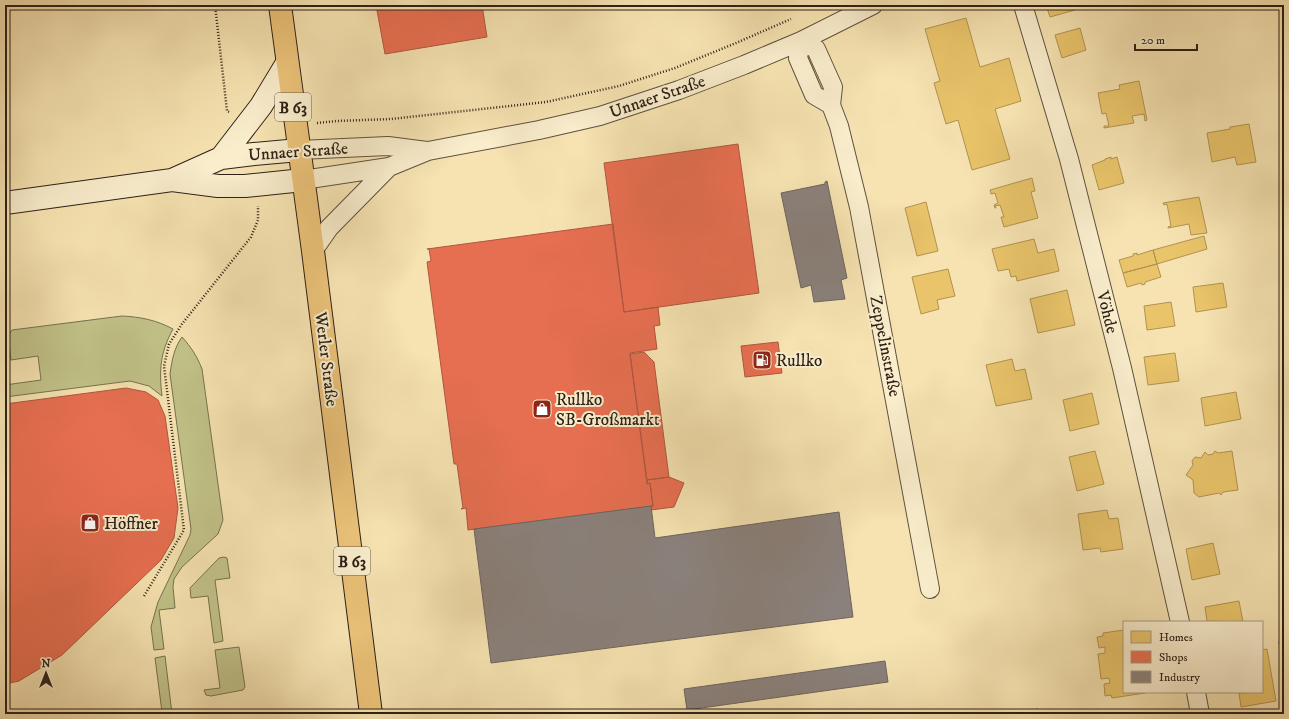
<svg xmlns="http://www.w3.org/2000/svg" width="1289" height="719" font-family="'IM FELL DW Pica',serif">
<rect width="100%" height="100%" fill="#f6e3b1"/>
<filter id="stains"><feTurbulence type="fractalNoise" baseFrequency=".005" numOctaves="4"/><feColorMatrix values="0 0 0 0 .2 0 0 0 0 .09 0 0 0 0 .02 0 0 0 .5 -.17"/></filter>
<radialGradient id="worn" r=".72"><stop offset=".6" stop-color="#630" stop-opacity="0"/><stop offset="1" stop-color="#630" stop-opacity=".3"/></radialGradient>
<path fill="#c1c288" stroke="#777150" d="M122,316C141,317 156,320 173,329C160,353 159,370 162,396L149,386L130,381L5,397V385L41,380L38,356L11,360L8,336L12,330Z
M182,337C191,347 197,356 202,369L223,520L218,534L182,567L174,579L173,587L175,608L159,610L164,649L154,650L151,627L158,602L190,535L191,529L170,374C172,360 174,348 182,337Z
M224,557L227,558L230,578L215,580L223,641L214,643L208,596L191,598L190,588L219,558Z
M239,647L245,687L243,690L211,696L206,695L204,690L220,688L215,650Z
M165,656L172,714H164L162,712L155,658Z"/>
<path fill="#e9c46a" stroke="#b19351" d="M1046,5H1073L1075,10L1050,17Z
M966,18L980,67L1009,58L1021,101L995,109L1010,159L972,170L958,120L946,124L934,83L940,81L925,29Z
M1080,28L1086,50L1062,58L1055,35Z
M1139,81L1147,120L1145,121L1144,114L1132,116L1134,123L1104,128V126H1109L1106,113L1102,114L1098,93L1120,89L1119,85Z
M1249,124L1256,162L1237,165L1235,157L1212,162L1207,133L1230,129V127Z
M1111,157V159L1117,157L1124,183L1099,190L1092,165L1105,160V159Z
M1032,178L1035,191L1031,192L1038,218L1004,227L1001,217H1004L1000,205L995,206L996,208H995L994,205L998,203L995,193L991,194L990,190Z
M1199,197L1207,233L1191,235L1189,224L1168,228V227L1171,226L1167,204L1164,205L1163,203Z
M926,202L938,251L917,256L905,208Z
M1204,236L1207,249L1157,264L1153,250Z
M1034,239L1038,253L1054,249L1059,271L1017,281L1016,276L1011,277L1009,269L998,271L992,249Z
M1153,250L1157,264L1123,273L1119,260L1133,256V254L1137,253V255Z
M1157,264L1161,277L1145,282V284L1142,285L1141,283L1127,287L1123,273Z
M948,269L955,296L937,300L939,309L921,314L912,277Z
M1223,283L1227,307L1196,312L1193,287Z
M1067,290L1075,325L1038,333L1030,299Z
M1171,302L1175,326L1147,330L1144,306Z
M1175,353L1179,381L1148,385L1144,357Z
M1012,359L1015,371L1025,369L1032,399L996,406L986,365Z
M1236,392L1241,419L1205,426L1201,398Z
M1092,393L1099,424L1070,431L1063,400Z
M1095,451L1104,484L1077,491L1069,457Z
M1215,451L1218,453L1232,451L1238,490L1223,492L1221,495L1219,493L1199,497L1194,493L1193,480L1186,475L1193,465L1192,461L1195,457L1201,458L1205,452L1208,455L1213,454Z
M1107,510L1109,519L1118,518L1123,549L1101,552L1100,548L1083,550L1078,514Z
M1213,543L1220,574L1192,580L1186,549Z
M1239,601L1243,622L1207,621L1205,607Z
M1124,630V692L1145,693L1112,698L1111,695L1105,696L1104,684L1110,683L1109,678L1101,679L1098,654L1105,653V647L1099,648L1097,637L1103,636V633Z
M1267,649L1276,701L1241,707L1239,693L1262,692V650Z
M1160,709V714H1128Z"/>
<path fill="#e76f51" stroke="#af5740" d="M376,5H482L487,37L385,54Z
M738,144L759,293L624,312L604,163Z
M613,224L624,312L658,307L660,325L654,326L657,349L630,353L647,484L650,483L653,506L468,530L466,508L461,509L463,508L457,464H454L427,262L431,261L429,249H427Z
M778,342L782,373L745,377L741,346Z
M644,352L654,362L669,477L647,480L630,354Z
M126,388L146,392L158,400L165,416L178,508L174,538L161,560L62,655L19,681L5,684V404Z
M669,477L684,483L674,507L651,510V506H653L650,483L647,484V480Z"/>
<path fill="#8a817c" stroke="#6e645e" d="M827,181L847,278L841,280L845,299L814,302L811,285L801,288L781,193L825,184V182Z
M651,506L655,538L839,512L853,617L491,663L474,529Z
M1284,592V645L1279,644Z
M885,661L888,682L687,710L684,689Z
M1038,709L1039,714H1021V712Z"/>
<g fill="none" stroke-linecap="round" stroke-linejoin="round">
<defs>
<path id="street" d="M1023,5L1069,159L1122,368L1180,622
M801,41L816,49L833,87L831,105L839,126L859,207L930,589
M801,41L798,58L814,95L831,105
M299,150L388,146L427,151
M303,180L389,167L428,151L539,130L600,116L679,90L744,65L801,41L873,5
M313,251L329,228L389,167
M1196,692L1200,714"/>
<path id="secondary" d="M221,158L261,106L287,63
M172,180L218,186H245L303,180
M5,203L172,180L221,158L254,154L299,150"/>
<path id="primary" d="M280,5L313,251L371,714"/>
</defs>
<use href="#street" stroke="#5f513e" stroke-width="20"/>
<use href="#secondary" stroke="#2d2017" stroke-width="24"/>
<use href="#primary" stroke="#2d2017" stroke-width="24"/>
<path stroke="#2d2017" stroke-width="2.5" stroke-dasharray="1 2" stroke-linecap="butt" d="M215,5L227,111L229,112
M317,123L337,121L391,119L546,102L619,86L675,68L736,43L791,19
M144,596L184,530L164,366L169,344L182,324L251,237L258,220V206"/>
<use href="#street" stroke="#f9edcc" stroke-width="18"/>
<use href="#secondary" stroke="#f9edcc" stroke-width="22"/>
<use href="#primary" stroke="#ebc278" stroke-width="22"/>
</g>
<defs>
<symbol id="fuel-square" viewBox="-11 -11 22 22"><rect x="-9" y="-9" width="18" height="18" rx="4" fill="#8f2418" stroke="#f9edcc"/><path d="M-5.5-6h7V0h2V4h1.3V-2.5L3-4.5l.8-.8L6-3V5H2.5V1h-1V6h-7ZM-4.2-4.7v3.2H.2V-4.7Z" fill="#fff"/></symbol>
<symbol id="shop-square" viewBox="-11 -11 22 22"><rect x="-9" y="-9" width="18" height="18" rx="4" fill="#8f2418" stroke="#f9edcc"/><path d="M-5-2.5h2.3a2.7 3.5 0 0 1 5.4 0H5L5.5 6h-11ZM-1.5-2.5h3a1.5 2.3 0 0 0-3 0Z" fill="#fff"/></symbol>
</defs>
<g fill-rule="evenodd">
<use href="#fuel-square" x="751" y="349" width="22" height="22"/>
<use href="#shop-square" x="531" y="398" width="22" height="22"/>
<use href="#shop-square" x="79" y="512" width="22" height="22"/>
</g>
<g text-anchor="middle" stroke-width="4" stroke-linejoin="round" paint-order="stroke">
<g fill="#f9edcc" stroke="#6a5e4d" stroke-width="1">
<rect x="275" y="93" width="36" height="28" rx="3"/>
<rect x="334" y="547" width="36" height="28" rx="3"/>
</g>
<g font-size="16" font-weight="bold" fill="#2d2017">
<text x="293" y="113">B 63</text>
<text x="352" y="567">B 63</text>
</g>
<g font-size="17" fill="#2d2017" stroke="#f9edcc">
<text transform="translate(657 96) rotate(-19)" y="6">Unnaer Straße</text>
<text transform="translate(298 151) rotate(-4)" y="6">Unnaer Straße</text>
<text transform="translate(1108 312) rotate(76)" y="6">Vöhde</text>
<text transform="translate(886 346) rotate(79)" y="6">Zeppelinstraße</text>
<text transform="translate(327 359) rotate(83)" y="6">Werler Straße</text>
</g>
<g font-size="17" fill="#2d2017" stroke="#f9edcc" text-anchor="start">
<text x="776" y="366">Rullko</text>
<text x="556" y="405">Rullko<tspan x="556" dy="20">SB-Großmarkt</tspan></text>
<text x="104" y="529">Höffner</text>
</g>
</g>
<rect width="1289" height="719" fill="none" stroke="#f6e3b1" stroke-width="20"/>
<rect x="6" y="6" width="1277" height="707" fill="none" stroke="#2d2017" stroke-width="2"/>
<rect x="10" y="10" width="1269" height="699" fill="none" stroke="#2d2017"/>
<rect x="1123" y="621" width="140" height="72" fill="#f9edcc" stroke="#a79b84"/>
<rect x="1131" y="631" width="20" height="12" fill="#e9c46a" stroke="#a79b84"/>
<text x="1159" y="641" font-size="12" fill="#2d2017">Homes</text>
<rect x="1131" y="651" width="20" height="12" fill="#e76f51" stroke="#a79b84"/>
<text x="1159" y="661" font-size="12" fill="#2d2017">Shops</text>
<rect x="1131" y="671" width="20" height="12" fill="#8a817c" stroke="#a79b84"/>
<text x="1159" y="681" font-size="12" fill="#2d2017">Industry</text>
<g transform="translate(46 673)" stroke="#f9edcc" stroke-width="3" paint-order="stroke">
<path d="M0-3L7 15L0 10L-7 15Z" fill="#2d2017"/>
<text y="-6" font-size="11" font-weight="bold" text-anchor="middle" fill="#2d2017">N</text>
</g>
<path d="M1135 44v6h62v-6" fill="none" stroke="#2d2017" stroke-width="2"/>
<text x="1141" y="44" font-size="12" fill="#2d2017" stroke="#f9edcc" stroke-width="3" paint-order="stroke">20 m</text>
<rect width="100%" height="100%" filter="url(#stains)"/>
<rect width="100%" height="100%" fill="url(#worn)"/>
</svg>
